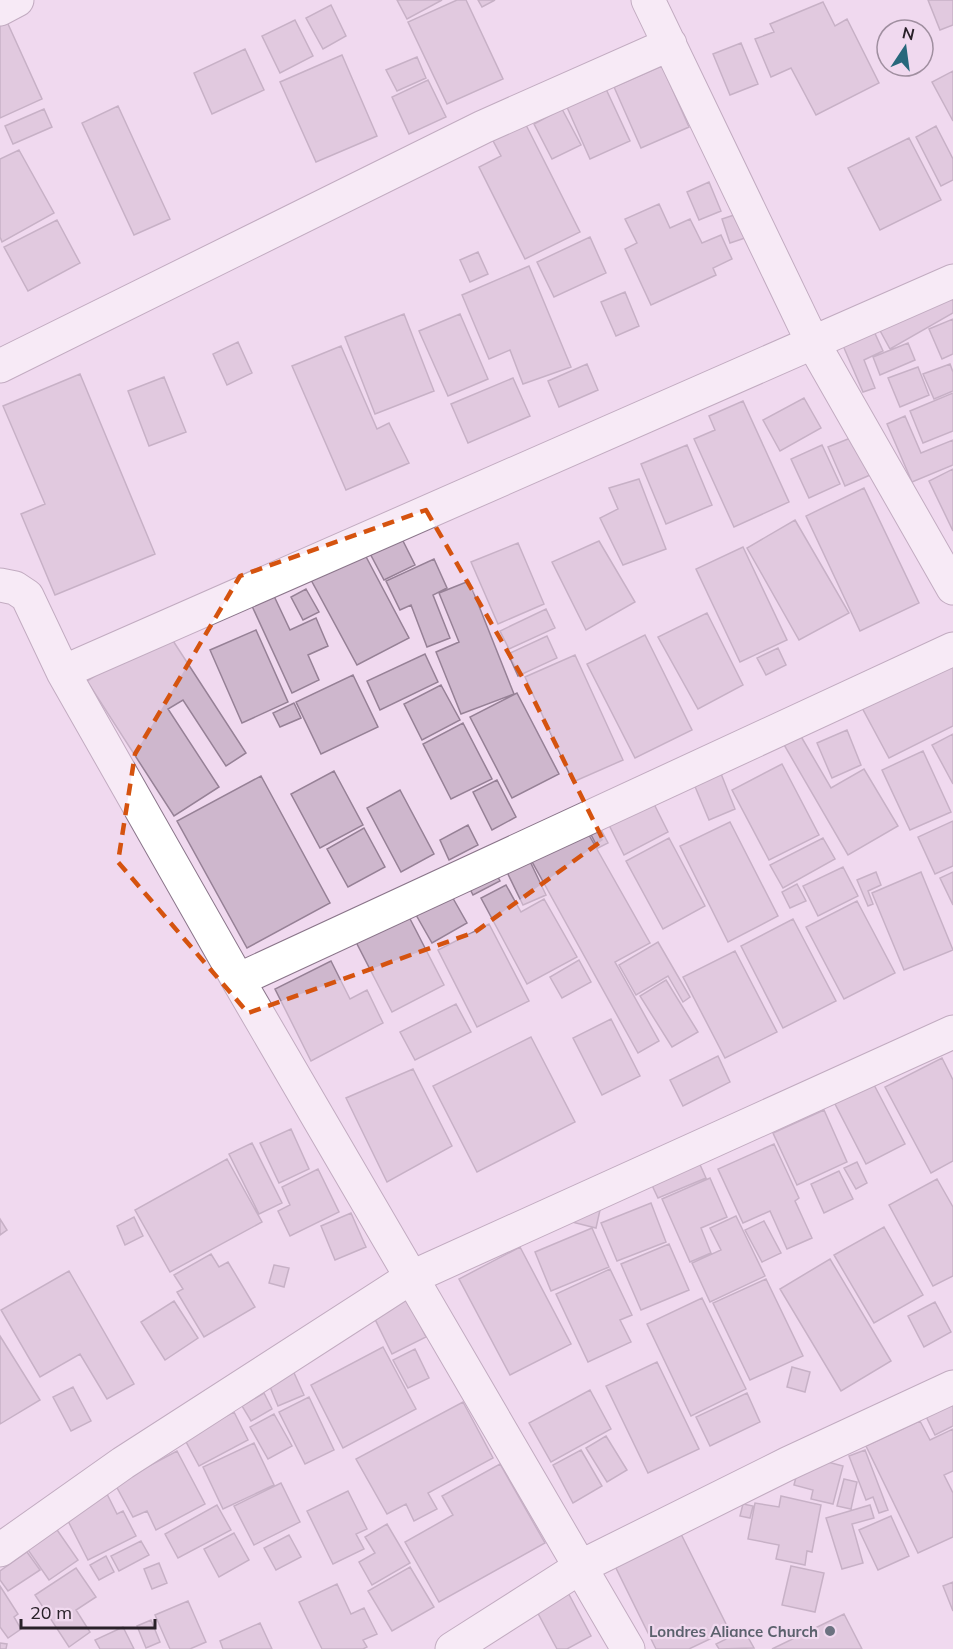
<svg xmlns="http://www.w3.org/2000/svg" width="953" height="1649" font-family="Mulish,sans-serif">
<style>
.building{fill:#ceb7cd;stroke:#968196;stroke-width:1.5}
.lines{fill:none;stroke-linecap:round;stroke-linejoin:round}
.street-casing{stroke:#8a758a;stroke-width:35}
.street{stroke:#fff;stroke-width:33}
.marked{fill:none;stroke:#d5530f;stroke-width:4.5;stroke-dasharray:12 8;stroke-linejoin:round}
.worship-dot{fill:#6b7280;stroke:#f0d9ef;stroke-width:2}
.labels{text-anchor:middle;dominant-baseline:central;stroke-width:4.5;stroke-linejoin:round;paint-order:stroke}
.worship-label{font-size:15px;font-weight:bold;fill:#5b616d;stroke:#f0d9ef;text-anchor:end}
</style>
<rect width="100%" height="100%" fill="#f0d9ef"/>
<path class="building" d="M397,0h45l-35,19z
M457,0h9l37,79 -56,25 -39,-82z
M478,0h17l-13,7z
M928,0h25v25l-13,5z
M823,2l12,24 12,-7 32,64 -63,32 -25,-47 -20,9 -16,-38 19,-7 -4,-8z
M331,5l15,31 -23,13 -17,-31z
M3,13l39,86 -42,19v-103z
M295,20l18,36 -33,17 -18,-37z
M741,43l17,41 -28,11 -17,-41z
M245,49l19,41 -52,24 -18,-41z
M342,55l35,81 -61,26 -36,-80z
M417,57l9,21 -29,13 -11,-21z
M662,66l27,61 -48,21 -27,-61z
M953,71v50l-21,-39z
M428,80l18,37 -37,17 -17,-37z
M606,89l24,52 -40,18 -24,-54z
M118,106l52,113 -36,16 -52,-112z
M44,109l8,18 -39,17 -8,-18z
M562,109l19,36 -29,14 -18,-35z
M523,119l57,113 -55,27 -46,-92 22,-11 -11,-21z
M936,126l17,33v21l-12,6 -25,-49z
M909,138l32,62 -61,30 -32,-62z
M19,150l35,63 -52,29 -2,-5v-78z
M709,182l12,29 -22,9 -12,-28z
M659,204l11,24 20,-9 12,24 19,-8 11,24 -19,9 3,7 -65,30 -26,-56 12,-6 -12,-24z
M740,213l8,24 -18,6 -8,-24z
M57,220l23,43 -52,28 -24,-44z
M590,237l16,36 -52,24 -17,-35z
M478,252l10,22 -18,8 -10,-22z
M529,266l42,101 -48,17 -13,-34 -21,9 -27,-64z
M945,286l8,15v12l-63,36 -13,-24z
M625,292l14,34 -23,10 -15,-34z
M404,314l30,77 -59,23 -30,-77z
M460,314l28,65 -40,17 -29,-65z
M953,319v35l-11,5 -13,-30z
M872,327l11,24 -19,9 11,28 -12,4 -22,-51z
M238,342l14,31 -25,12 -14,-31z
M908,343l7,17 -35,15 -7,-18z
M341,346l36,83 12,-6 20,40 -63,27 -54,-124z
M587,364l11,26 -39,17 -11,-26z
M950,364l3,8v19l-19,8 -11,-25z
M918,367l11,28 -29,12 -12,-29z
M80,374l75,180 -100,41 -34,-81 24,-10 -42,-98z
M164,377l22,55 -37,14 -21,-55z
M513,378l17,38 -62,27 -17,-39z
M953,393v38l-30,12 -13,-32z
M804,398l17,30 -41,23 -17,-31z
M743,401l46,101 -55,25 -40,-88 21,-9 -6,-14z
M905,416l16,37 32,-13v25l-41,17 -25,-58z
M853,437l17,38 -25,11 -17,-39z
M687,445l25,60 -46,19 -25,-60z
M822,445l18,39 -31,14 -18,-39z
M953,469v62l-24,-50z
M639,479l27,70 -43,16 -23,-47 18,-9 -9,-21z
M864,488l55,115 -59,28 -54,-115z
M795,520l54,93 -50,27 -52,-92z
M396,527l19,38 -31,15 -19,-36z
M599,541l36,61 -49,28 -34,-68z
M518,543l26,61 -46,20 -27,-62z
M743,547l44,93 -47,22 -44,-93z
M363,551l46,87 -52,27 -47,-87z
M434,559l13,29 -14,7 17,43 -23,9 -16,-42 -11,5 -14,-29z
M469,581l45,113 -53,20 -25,-62 23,-10 -20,-49z
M306,589l13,23 -16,8 -12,-23z
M274,596l16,34 26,-12 12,28 -20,9 11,25 -27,13 -40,-87z
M546,609l9,19 -46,21 -9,-18z
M707,613l36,72 -45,24 -40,-72z
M166,630l80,123 -20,13 -43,-66 -15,9 51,78 -45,29 -87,-135z
M256,630l32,72 -46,21 -32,-73z
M645,635l47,95 -57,28 -48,-94z
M547,636l10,22 -39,18 -10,-22z
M778,648l8,17 -20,10 -9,-17z
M425,654l13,28 -58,28 -13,-29z
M575,655l48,105 -50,22 -48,-105z
M953,660v66l-64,32 -29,-54z
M353,675l25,52 -57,27 -25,-52z
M441,685l19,35 -38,20 -18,-36z
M517,693l42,81 -47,24 -42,-81z
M294,703l7,15 -21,9 -7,-14z
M463,723l29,56 -41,20 -28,-55z
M847,730l14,35 -29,13 -15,-35z
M799,733l32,55 33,-19 34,57 -50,29 -65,-112z
M953,734v50l-21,-39z
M923,751l28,61 -41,18 -28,-60z
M782,764l37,71 -50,25 -37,-70z
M718,766l17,43 -26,11 -18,-43z
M334,771l29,54 -43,23 -29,-54z
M261,776l69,127 -83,45 -70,-127z
M497,780l19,37 -24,13 -19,-38z
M400,790l34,64 -33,18 -34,-64z
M652,800l16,32 -44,23 -16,-32z
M953,821v45l-18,8 -17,-37z
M597,822l11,21 -10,5 -11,-21z
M730,822l48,94 -50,26 -48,-96z
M468,825l10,20 -29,15 -9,-20z
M364,828l21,39 -37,20 -21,-38z
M585,828l65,115 -35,19 44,79 -21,12 -108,-195z
M669,838l36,68 -42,23 -37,-68z
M823,838l12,21 -52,29 -13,-23z
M527,855l19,40 -23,10 -19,-39z
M492,866l8,15 -27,14 -8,-16z
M843,867l15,29 -40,20 -15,-30z
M876,872l5,13 -13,6 5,13 -5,2 -11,-26z
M921,872l32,78 -49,20 -32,-77z
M953,872v33l-13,-27z
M797,884l9,17 -16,7 -8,-16z
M506,885l15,27 23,-13 33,58 -50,27 -46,-86z
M446,886l21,37 -35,20 -21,-37z
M857,901l38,72 -51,26 -38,-72z
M407,913l37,72 -52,27 -37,-72z
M793,919l43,82 -53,27 -42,-82z
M489,924l40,77 -52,26 -39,-77z
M658,942l32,55 -7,5 -15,-26 -32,19 -17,-30z
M735,951l42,81 -52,26 -42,-81z
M579,960l12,22 -29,16 -12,-21z
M331,961l19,38 17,-9 16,33 -72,38 -36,-72z
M666,980l32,52 -26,15 -32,-51z
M456,1004l15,28 -56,28 -15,-28z
M611,1019l29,57 -38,19 -29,-57z
M531,1037l44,85 -98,50 -44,-86z
M718,1056l12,26 -47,24 -13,-26z
M942,1058l11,22v81l-22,12 -46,-86z
M413,1069l39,77 -65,36 -41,-84z
M872,1081l33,63 -39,20 -33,-64z
M824,1110l23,52 -50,23 -24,-52z
M291,1129l18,40 -30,14 -19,-40z
M252,1143l30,60 -23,11 -30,-60z
M774,1144l25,54 -4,3 17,37 -25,11 -17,-38 -27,12 -25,-54z
M697,1158l9,20 -48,20 -9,-19z
M227,1159l35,63 -92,50 -35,-62z
M857,1162l10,21 -11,6 -12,-21z
M318,1169l21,43 -49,24 -12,-25 12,-6 -8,-18z
M839,1171l14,28 -29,14 -13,-29z
M710,1178l17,39 -26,11 10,25 -21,9 -28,-63z
M937,1179l16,28v69l-20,10 -44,-81z
M651,1203l15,39 -49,19 -16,-38z
M576,1205l24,5 -4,18 -24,-6z
M351,1213l15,34 -31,13 -14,-34z
M736,1216l29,60 -55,26 -18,-39 29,-13 -11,-22z
M134,1217l9,19 -18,9 -8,-19z
M0,1219l7,11 -7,5z
M764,1221l17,32 -19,9 -17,-32z
M884,1227l39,68 -49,28 -40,-68z
M592,1228l17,39 -58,24 -16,-39z
M669,1244l20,46 -48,20 -20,-46z
M520,1247l51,97 -61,31 -51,-96z
M211,1254l8,13 9,-5 27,45 -51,30 -27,-45 6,-3 -9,-14z
M830,1259l61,102 -50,30 -61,-102z
M274,1265l15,3 -5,19 -15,-4z
M610,1269l22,46 -12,5 11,22 -43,20 -32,-68z
M69,1271l65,113 -27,15 -27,-45 -40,23 -39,-67z
M766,1279l37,77 -53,24 -37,-77z
M404,1293l22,44 -34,17 -22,-45z
M702,1298l44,91 -55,27 -44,-92z
M174,1301l24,37 -33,22 -24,-38z
M935,1302l16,30 -27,15 -16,-31z
M0,1336l40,64 -40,24z
M383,1347l33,62 -73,39 -32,-63z
M415,1349l14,29 -21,10 -15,-28z
M657,1362l42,87 -51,24 -42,-87z
M290,1364l14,31 -26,11 -13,-31z
M792,1367l18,5 -5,20 -18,-5z
M73,1387l18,34 -20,10 -18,-34z
M590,1390l21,39 -60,33 -22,-39z
M953,1392v34l-18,9 -13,-27z
M264,1393l8,16 -21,12 -9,-15z
M747,1393l13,29 -50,24 -14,-29z
M309,1397l25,53 -29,14 -26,-52z
M463,1402l30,56 -65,35 9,16 -23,12 -8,-17 -19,10 -31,-55z
M234,1412l14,28 -49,26 -15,-28z
M274,1414l18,32 -24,13 -18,-32z
M920,1421l10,19 23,-11v42l-9,4 9,18v44l-35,16 -52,-107z
M606,1436l21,34 -20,12 -21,-34z
M254,1443l20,42 -51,24 -20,-42z
M581,1450l21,36 -29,17 -20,-38z
M865,1450l23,60 -9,3 -6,-16 -7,3 -17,-44z
M177,1451l28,53 -49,26 -9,-19 -14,6 -18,-33z
M820,1460l23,6 -10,38 -22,-5 2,-9 -19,-5 6,-24z
M500,1464l45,79 -106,59 -34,-60 48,-27 -11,-19z
M844,1479l13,3 -6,27 -14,-3z
M281,1483l19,39 -46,23 -20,-39z
M348,1491l19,38 -11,5 8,15 -31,15 -26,-53z
M107,1494l10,20 6,-3 13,25 -48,24 -23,-45z
M781,1496l40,9 -9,47 -5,-1 -2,14 -29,-6 3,-14 -31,-6 7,-36 24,4z
M743,1504l10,2 -3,12 -10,-2z
M217,1505l14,25 -53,28 -13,-24z
M870,1505l4,13 -22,6 11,39 -21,6 -16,-51z
M891,1516l18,40 -31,14 -19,-40z
M387,1524l23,39 -38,22 -13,-23 16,-9 -10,-16z
M677,1526l52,104 -40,19h-33l-45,-91z
M55,1527l23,33 -29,20 -23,-33z
M234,1533l15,27 -30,17 -15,-28z
M289,1535l12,22 -25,13 -12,-22z
M141,1541l8,14 -30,16 -8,-15z
M27,1552l13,18 -32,21 -8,-11v-9z
M106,1556l8,16 -15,8 -9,-15z
M159,1563l8,20 -15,6 -8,-20z
M791,1566l33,7 -9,39 -33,-7z
M410,1567l24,40 -42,24 -24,-40z
M76,1568l20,29 -20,13 14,22 -21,15 -34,-52z
M953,1582v29l-10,-25z
M337,1584l14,30 13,-6 13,26 -14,6 4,7 -4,2h-41l-23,-47z
M0,1586l18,28 -4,3 7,12 -13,9 -8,-11z
M565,1587l26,49 -24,13h-10l-24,-45z
M188,1601l18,41 -16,7h-20l-15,-34z
M844,1614l18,35h-90z
M151,1620l9,22 -14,6 -9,-22z
M260,1623l12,26h-49l-3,-8z
M123,1627l11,22h-34l-5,-9z
M744,1630l10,18 -35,1 -3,-5z
M0,1643l7,1 -1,5h-6z"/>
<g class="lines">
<g class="street-casing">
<path id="street" d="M648,0l164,341 141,247
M0,9l17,-9
M0,366l483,-239 187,-83
M0,585l15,3 12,8 36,76
M238,980l715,-331
M0,1550l123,-87 287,-185 543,-246
M452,1649l130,-83 205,-102 166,-77
M628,1649l-390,-669 -175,-308 890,-391"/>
</g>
<use href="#street" class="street"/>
</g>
<path d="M0 0H953V1649H0ZM426,510l98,170 79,160 -128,92 -227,81 -130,-151 17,-108 105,-178z" fill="#f0d9ef" fill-opacity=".55" fill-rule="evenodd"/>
<path class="marked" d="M426,510l98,170 79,160 -128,92 -227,81 -130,-151 17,-108 105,-178z"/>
<circle class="worship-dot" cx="830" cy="1631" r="6"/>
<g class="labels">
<g class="worship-label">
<text x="818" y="1631">Londres Aliance Church</text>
</g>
</g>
<g transform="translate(905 48) rotate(13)"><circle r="28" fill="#f0d9ef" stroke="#a08fa0" stroke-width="1.5"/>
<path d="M0-4.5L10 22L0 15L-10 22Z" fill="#27687c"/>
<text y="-9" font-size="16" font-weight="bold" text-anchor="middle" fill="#292129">N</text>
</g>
<path d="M21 1619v9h134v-9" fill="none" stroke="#292129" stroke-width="3"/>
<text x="30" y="1619" font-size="18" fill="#292129" stroke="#f0d9ef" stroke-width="4.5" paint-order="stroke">20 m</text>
</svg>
